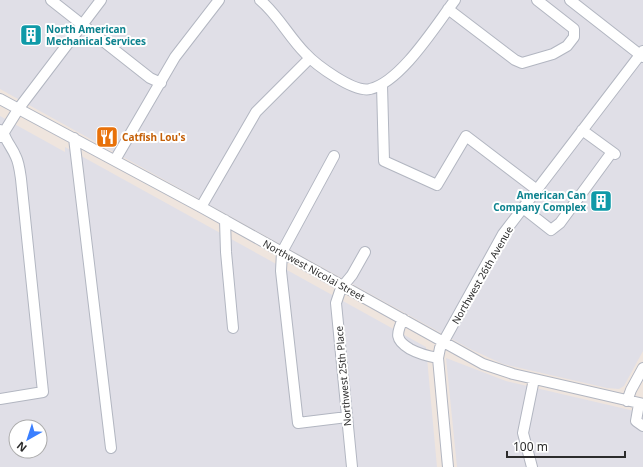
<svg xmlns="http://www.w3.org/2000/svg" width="643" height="467" font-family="'Noto Sans',sans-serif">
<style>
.industrial{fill:#e0dfe7;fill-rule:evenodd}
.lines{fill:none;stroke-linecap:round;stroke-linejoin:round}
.minor-casing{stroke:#b2b6c1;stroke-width:12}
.minor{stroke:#fff;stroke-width:10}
.labels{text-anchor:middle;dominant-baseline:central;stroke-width:4;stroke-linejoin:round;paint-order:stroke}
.culture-label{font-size:10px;font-weight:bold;fill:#0d838f;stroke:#fff;text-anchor:start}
.food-label{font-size:10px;font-weight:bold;fill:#c56008;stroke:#fff;text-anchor:start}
.street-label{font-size:10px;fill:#2c2c2c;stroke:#fff}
</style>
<rect width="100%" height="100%" fill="#efe5de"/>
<path class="industrial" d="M0,0h643v351l-19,35 -5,3 -12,-1 -104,-24 -33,-15 -470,-260z
M0,116l65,36v-5l361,200 11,120h-437zM16,427h24v24h-24z
M446,358l60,23 137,32v54h-186z"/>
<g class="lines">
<g class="minor-casing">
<path id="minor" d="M51,0l99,78 11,5
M260,0c18,15 29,37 45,53 11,12 49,40 65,36 31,-7 66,-64 85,-89
M570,0l73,57
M448,9l67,51 7,3 31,-9 14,-8 7,-9v-8l-37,-29
M382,85l2,76 53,24 29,-49 71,54
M0,99l201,108 282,157 30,10 130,30
M0,130l3,1c3,11 9,16 13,26 3,6 4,15 5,22l22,213 -43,7
M582,130l33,24
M1,137l18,-29 82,-108
M74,138l37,310
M334,156l-52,96 -1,19 17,152 49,-6
M115,160l60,-103 44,-57
M201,207l55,-95 54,-54
M523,208l28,22 9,-7 52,-71
M225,220l1,32 7,76
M342,285l-6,18 16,164
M343,286l9,-11 13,-23
M403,319c-7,15 -8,21 7,30 9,5 17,7 28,9
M627,401l4,-11 12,-22
M639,404l-3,17 7,5
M448,467l-10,-109 2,-10 63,-114 140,-183
M532,467l-9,-34 11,-54"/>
</g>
<use href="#minor" class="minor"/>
</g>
<defs>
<g id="building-square" transform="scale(1.15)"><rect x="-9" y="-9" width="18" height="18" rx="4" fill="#0f9aa8" stroke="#fff"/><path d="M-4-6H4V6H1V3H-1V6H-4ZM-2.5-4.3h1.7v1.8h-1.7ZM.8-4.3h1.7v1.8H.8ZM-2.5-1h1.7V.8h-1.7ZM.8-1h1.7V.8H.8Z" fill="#fff"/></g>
<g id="restaurant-square" transform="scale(1.15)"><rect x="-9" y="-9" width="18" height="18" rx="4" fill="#e8710a" stroke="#fff"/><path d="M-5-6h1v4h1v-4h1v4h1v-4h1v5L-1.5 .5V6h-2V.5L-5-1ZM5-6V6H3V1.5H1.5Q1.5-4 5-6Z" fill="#fff"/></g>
</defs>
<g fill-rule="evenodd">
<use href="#building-square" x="31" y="35"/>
<use href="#restaurant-square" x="107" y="137"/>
<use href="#building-square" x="601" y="201"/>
</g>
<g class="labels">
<g class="culture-label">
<text x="46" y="29">North American<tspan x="46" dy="12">Mechanical Services</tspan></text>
<text x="586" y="195" text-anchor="end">American Can<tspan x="586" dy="12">Company Complex</tspan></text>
</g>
<g class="food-label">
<text x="122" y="137">Catfish Lou's</text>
</g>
<g class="street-label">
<text transform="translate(314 270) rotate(29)">Northwest Nicolai Street</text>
<text transform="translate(482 275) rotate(-60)">Northwest 26th Avenue</text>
<text transform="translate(343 376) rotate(-95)">Northwest 25th Place</text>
</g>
</g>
<g transform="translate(28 439) rotate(219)"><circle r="19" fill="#ffffff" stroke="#ababab"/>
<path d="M0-3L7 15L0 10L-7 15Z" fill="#3a7fff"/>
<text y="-6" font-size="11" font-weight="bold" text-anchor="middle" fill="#2c2c2c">N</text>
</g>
<path d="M507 451v6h118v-6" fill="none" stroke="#2c2c2c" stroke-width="2"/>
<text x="513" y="451" font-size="12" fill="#2c2c2c" stroke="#ffffff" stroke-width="3" paint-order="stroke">100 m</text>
</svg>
